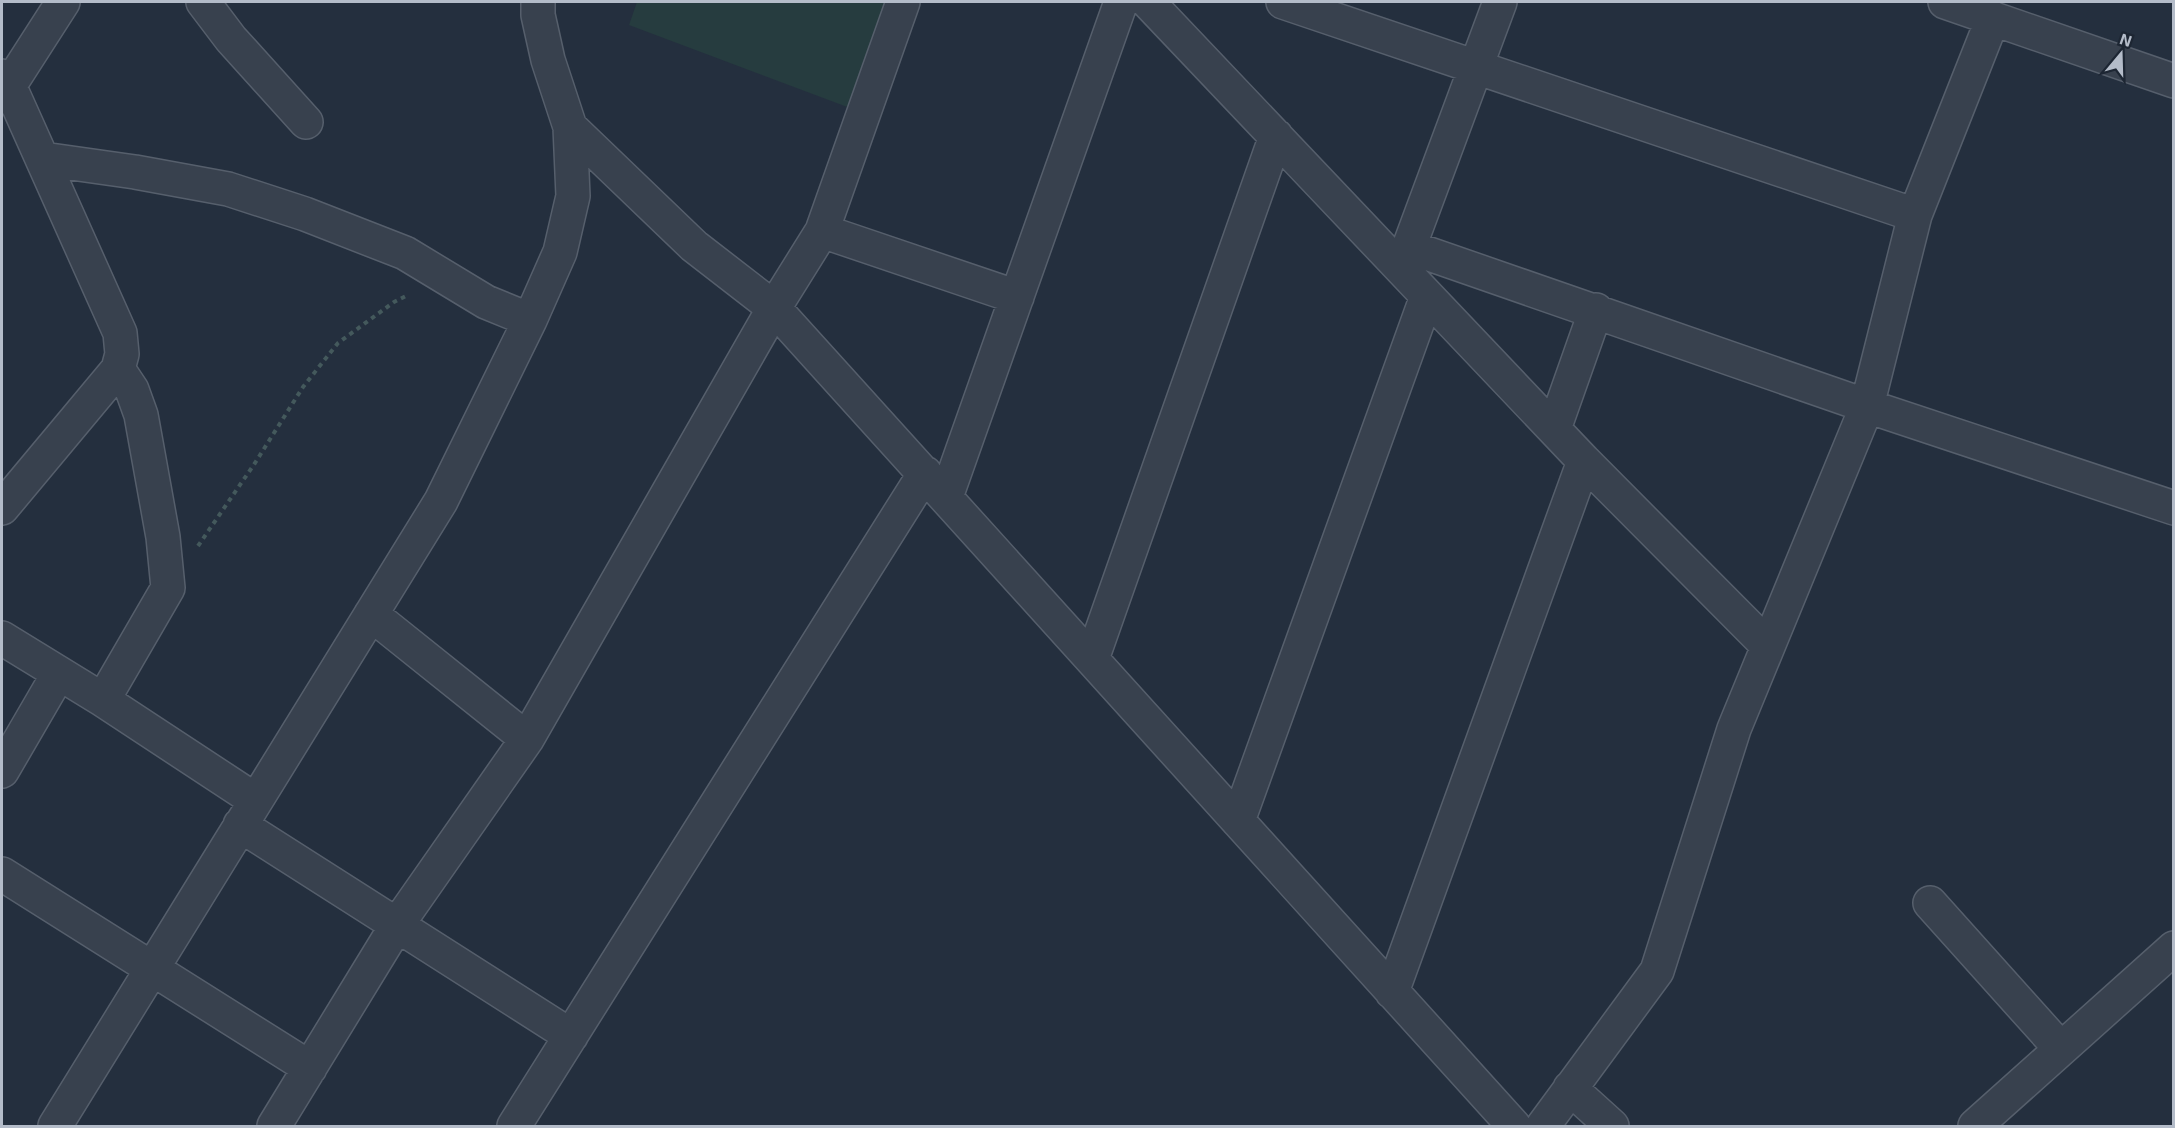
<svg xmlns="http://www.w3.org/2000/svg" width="2175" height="1128" font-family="'Exo 2',sans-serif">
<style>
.green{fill:#263c3f}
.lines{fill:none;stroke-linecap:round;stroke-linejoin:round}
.minor-casing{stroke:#565f6c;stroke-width:36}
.path{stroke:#44595c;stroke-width:4;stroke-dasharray:4.5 4.5;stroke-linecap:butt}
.minor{stroke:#38414e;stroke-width:33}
</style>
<rect width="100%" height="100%" fill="#242f3e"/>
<path class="green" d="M637,2h253l-40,106 -221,-83z"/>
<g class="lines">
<g class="minor-casing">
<path id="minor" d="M203,2l28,37 75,83
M1148,2l436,459 183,184
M1283,2l632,213
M1945,2l229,79
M2,76l7,9 111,248 2,21 -4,15 -116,139
M2,97l61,-95
M570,127l124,119 80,62 740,818
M43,159l92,13 93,17 77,25 100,39 81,49 44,18
M822,231l195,66
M1409,247l458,159 307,102
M1394,260l15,-13 91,-245
M1554,429l42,-119
M946,497l175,-495
M371,614l156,125
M2,638l101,62 152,100
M1092,659l184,-523
M103,700l65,-112 -5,-51 -22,-122 -9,-25 -14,-21
M2,771l57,-98
M1238,821l189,-525
M240,825l331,211
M2,874l308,194
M1930,903l131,146
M1392,992l192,-531
M1570,1088l42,38
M55,1126l386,-625 89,-181 30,-68 13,-56 -3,-69 -22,-67 -10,-45v-13
M274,1126l123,-201 130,-186 247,-431 48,-77 81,-229
M514,1126l411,-653
M1543,1126l114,-155 77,-242 133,-323 48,-191 78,-197
M1975,1126l199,-178"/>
</g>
<path class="path" d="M198,546l57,-83 48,-76 35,-44 56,-41 14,-7"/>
<use href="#minor" class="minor"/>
</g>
<rect width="2175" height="1128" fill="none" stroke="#b4bcc9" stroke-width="6"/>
<g transform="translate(2121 54) rotate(19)" stroke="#1d2633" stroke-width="4.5" paint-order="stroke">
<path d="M0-4.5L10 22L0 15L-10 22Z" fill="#b4bcc9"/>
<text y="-9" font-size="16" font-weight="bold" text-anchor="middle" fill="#b4bcc9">N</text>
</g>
</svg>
